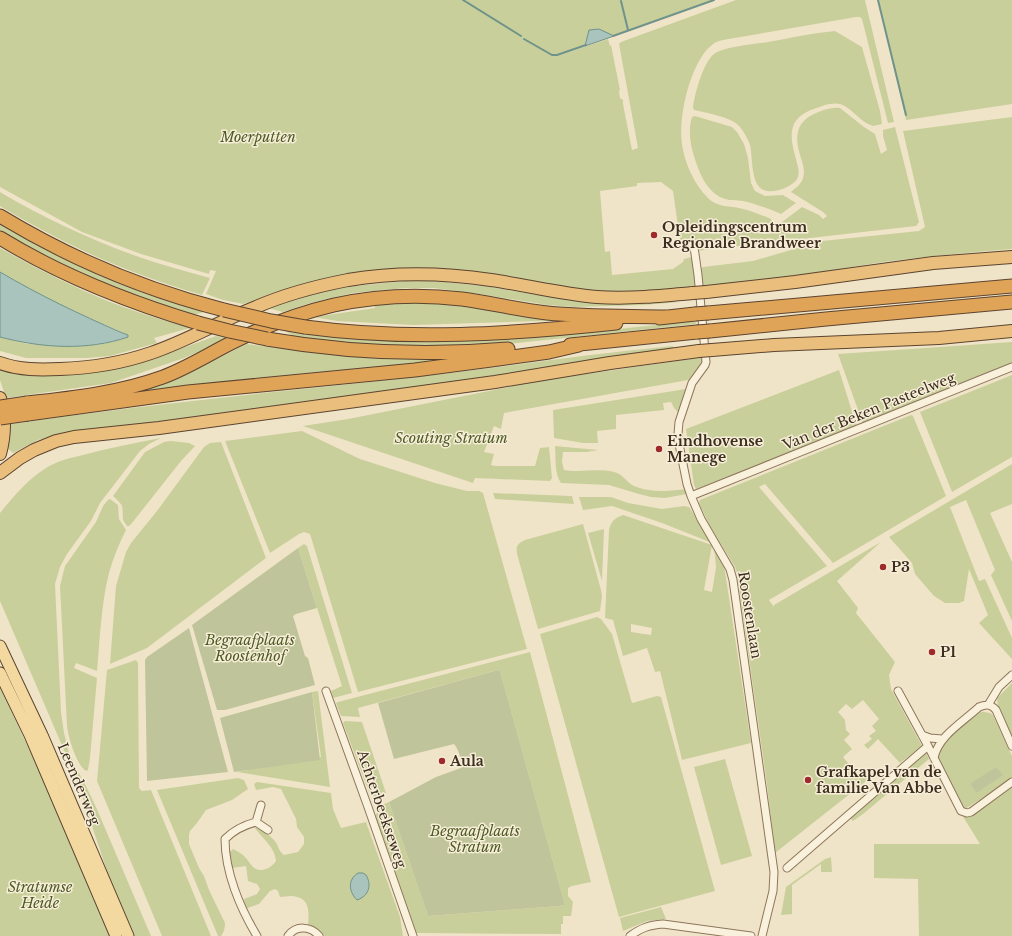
<svg xmlns="http://www.w3.org/2000/svg" width="1012" height="936" font-family="'Libre Baskerville',serif">
<style>
.green{fill:#c9cf9b;fill-rule:evenodd}
.cemetery{fill:#bfc49a}
.water{fill:#a9c4bc;stroke:#6f938a}
.lines{fill:none;stroke-linecap:round;stroke-linejoin:round}
.stream{stroke:#6f938a;stroke-width:2}
.minor-casing{stroke:#8d765c;stroke-width:9}
.primary-casing{stroke:#5b4430;stroke-width:13}
.trunk-casing{stroke:#5b4430;stroke-width:14}
.motorway-casing{stroke:#5b4430;stroke-width:15}
.minor{stroke:#faf1dc;stroke-width:7}
.primary{stroke:#f3d9a0;stroke-width:11}
.trunk{stroke:#eabe7c;stroke-width:12}
.motorway{stroke:#e0a458;stroke-width:13}
.trunk-bridge-casing{stroke:#5b4430;stroke-width:14;stroke-linecap:butt}
.motorway-bridge-casing{stroke:#5b4430;stroke-width:15;stroke-linecap:butt}
.trunk-bridge{stroke:#eabe7c;stroke-width:12}
.motorway-bridge{stroke:#e0a458;stroke-width:13}
.poi-dot{fill:#9e2a2b;stroke:#f7eed8;stroke-width:1.5}
.labels{text-anchor:middle;dominant-baseline:central;stroke-width:3;stroke-linejoin:round;paint-order:stroke}
.park-label{font-size:14px;font-style:italic;fill:#4d5a26;stroke:#f7eed8}
.poi-label{font-size:14px;font-weight:bold;fill:#3d2e20;stroke:#f7eed8;text-anchor:start}
.street-label{font-size:14px;fill:#3d2e20;stroke:#f7eed8}
</style>
<rect width="100%" height="100%" fill="#f0e4c8"/>
<path class="green" d="M0,0h714l-100,36 -15,-7 -10,1 -4,16 -33,12 56,-19 2,7 1,-1 9,45 -1,1 1,7 3,2v4l9,46 6,-2 -19,-104 2,-2 115,-42h129l29,122 -6,1 -26,-104 -2,-2h-4l-133,23c-4,1 -8,2 -11,5 -22,17 -34,73 -30,99 3,20 12,40 26,54 9,9 20,8 31,10 11,2 22,7 32,11l1,2 -10,13 12,-1 8,-11 20,-15 17,8 4,4 4,-3 -4,-4 -32,-20c4,-4 10,-7 12,-14 3,-9 -2,-18 -4,-27 -5,-18 0,-31 17,-38 8,-3 15,-6 24,-5l24,19 11,7 6,20 6,-4 -4,-14v-6l12,-3 24,95 -3,4 -220,25 -3,-12 -13,1 -7,-49 -12,-9 -24,1v3l-37,5 5,61 5,-1 2,24 61,-6 10,-7 1,-3 8,-2 4,29 -53,6 -46,-1 -249,-16 -26,4 -34,10 -45,15 -20,-4 -17,-6 10,-23 -6,-1 -1,4 -68,-20 -59,-22 -82,-45z
M878,0h134v104l-106,16z
M835,31l27,16 18,64 2,13 -9,2c-4,-2 -8,-3 -11,-6 -7,-5 -13,-13 -22,-16 -8,-2 -18,2 -26,5 -26,9 -25,26 -18,50 1,5 4,12 2,18 -1,4 -7,8 -11,10 -6,3 -14,5 -20,4 -17,-2 -14,-33 -17,-46 -2,-6 -6,-13 -10,-18 -8,-10 -33,-14 -46,-17l-1,-2c1,-12 10,-46 21,-54 9,-7 41,-10 54,-12 22,-4 45,-9 67,-11z
M695,116l37,11 5,5 7,12 4,14 3,25 4,8 10,5 18,-1 13,8 -15,11c-12,-5 -25,-10 -38,-13 -6,-1 -12,0 -18,-2 -18,-6 -26,-26 -31,-43 -4,-12 -6,-27 -2,-39z
M1012,117v132c-47,4 -95,8 -142,15 -55,9 -111,20 -168,21l-2,-15 3,-3 50,-6 69,-20 97,-10 6,-4 -22,-96z
M0,192c44,26 91,48 139,65 23,8 47,14 71,21l-8,17c-40,-12 -80,-26 -118,-44 -28,-13 -55,-28 -81,-43l-3,-2z
M0,222l208,89 -15,4 -63,-21 -56,-22 -74,-40z
M0,248c34,19 69,37 105,52 28,11 57,20 85,28l-36,10 3,5 -47,13 -23,2h-61l-26,-7v-14l28,7 70,1 30,-8v-2l-65,-28 -39,-20 -24,-15z
M405,281h29l51,5 89,15 30,2 77,-1 -38,3 -68,2 -28,-2 -61,-10 -52,-7h-28l-53,5 -46,11 -24,8 -15,-4c19,-6 37,-13 57,-17 26,-6 53,-7 80,-10z
M431,300l146,20 -164,5 -76,-4 -23,-4 61,-9v-4z
M695,321l1,3 -206,22 -77,3 -111,-8 -19,-11 50,5 275,-5z
M216,336l13,3 -45,19 -73,25 -105,15 -6,-18v-10c18,6 33,6 51,5 26,-1 51,-2 75,-8 31,-8 60,-21 90,-31z
M1012,342v23l-149,59 -25,-70z
M247,344l80,10 44,4 88,2 -314,31 29,-15 40,-16z
M673,346l1,5 -405,57 -205,25 -26,7 -25,13 -5,-4 3,-25c134,-20 268,-32 403,-47 86,-9 172,-23 259,-31z
M705,357l-3,8 -14,15 -184,33 -3,16 -7,-3 -10,26 10,2 -3,11 4,1h40l5,-18 9,-1 3,31 -2,3 -75,-3 -2,5 -170,-57 45,-7 161,-32 14,-4z
M839,370l18,57 -161,62 -2,-4 -8,-56z
M1012,375v82l-60,35 -32,-80z
M686,389l-7,24 -5,-5 -3,-6 -8,1 1,7 -48,5v14l-19,2 1,12h-15l-29,-5 -1,-28z
M911,415l2,1 33,80 -113,67 -68,-79 -6,3 68,79 -58,34 5,7v-2l107,-63 -44,39 21,27 -2,5 39,49 -6,13 2,14 31,57 -22,17 -22,-24 -10,10 -4,-4 8,-6 -3,-3 7,-5 -4,-5 7,-7 -16,-19 -11,9 -6,-5 -8,8 7,8 1,10 4,4 -6,6 8,9 -9,8 16,19 12,-4 4,2 -100,79 -8,-68 -30,-212 -2,-6 -25,-41 -11,-23 1,-3z
M302,431l58,28 75,24 32,8h12l4,2 44,156 -169,43 -48,-158 -6,-2 -5,2 -29,19 -45,-112z
M161,438l-12,6 -9,7 -40,52 -9,18 -24,33 -7,13 -5,17 6,128 3,21 5,20 7,15 9,16 11,23 55,129h-18l-23,-56 -34,-102 -76,-177v-88c13,-16 28,-34 46,-45 11,-7 24,-10 37,-13 26,-7 52,-12 78,-17z
M171,441l18,2 6,3 -14,15 -49,62 -3,3h-2l-4,-6c-1,-15 2,-13 -10,-24l32,-44 19,-10z
M221,442l45,116 -119,90 -37,16 6,-78 10,-34 5,-9 26,-32 47,-64 6,-4z
M555,446l43,4 -11,2h-24l-1,10 2,8c16,3 34,-2 50,2 9,2 12,10 20,14 16,7 36,5 53,3v5l-22,4 -14,-1 -12,-3 -30,-9 -48,-2c-7,-10 -5,-25 -6,-37z
M1012,464v40l-22,9 22,49v59l-21,-46 4,-5 -29,-70 -16,7 29,74 6,-2 27,59v21l-33,-36 9,-8 -19,-46 -5,32 -5,2h-14l-11,-7 -19,-22 -3,-11 -23,-26z
M493,493l79,3 2,8 -79,-5z
M579,497h32l17,6 34,6 22,-3 5,1 23,36 -50,-20 -50,-17 -29,4z
M110,499l8,6 1,14 7,11c-7,14 -13,28 -17,43 -8,32 -9,66 -12,98l-21,-8 -2,5 23,10 -7,80 -2,12 -2,1c-9,-5 -18,-34 -19,-45l-7,-140 5,-20 31,-44 7,-16 5,-6z
M623,515l89,30 -8,45 8,2 4,-25 -2,-20 10,18 27,178 -69,17 -22,-89 -5,1 -8,-24 -24,8 -10,-36 -8,-2 4,-88c2,-9 6,-12 14,-15zM631,624l21,4 -1,7 -20,-3z
M583,524l18,66 1,6 -2,15 -62,18 -21,-75c-1,-8 0,-10 8,-14z
M604,529l-2,52 -14,-48z
M304,544l3,2 45,147 -19,5 -2,-7 11,-5 -44,-138z
M597,617l4,2 11,15 20,69 25,-7 4,1 54,194 -96,26 -79,-283z
M530,652l61,230 -19,4 -4,2v8l5,6 -2,14h-8v8h-2v10l-146,-1 -41,-116 4,-5 -1,-5 12,-5 39,114 131,-10 6,-1 -65,-234 -2,-1 -140,38 2,9 -19,-1 -5,-13 2,-1z
M136,660l2,3 1,125 3,3 9,-1 60,146h-49l-65,-155 10,-111z
M1012,683v56l-14,-30 -1,-11z
M0,688l41,86 70,162h-111z
M318,691l12,96 -93,-15 84,-15 -9,-65z
M978,711l12,2 3,2 19,41v23l-47,30 -29,-51 5,-15z
M345,721l17,1 24,71 -11,4 -5,-2 -27,-72z
M926,753l3,6 -66,55 -10,7 -7,-6z
M725,759l27,97 -31,9 -27,-98z
M238,778l6,2 4,9 -16,11 -26,10 -9,13 -7,8 -1,4v9l10,24 5,8 5,14 16,33c0,5 -1,9 -4,13h-3l-61,-146z
M257,782l74,11 2,16 8,19 25,-6 34,95 3,19h-81l-3,-6 -11,-5c1,-10 2,-26 -11,-28 -5,-2 -12,0 -17,0l-2,-6 -3,-2 -5,2 -11,13 -14,5 -1,-10 13,-5 3,-5 -3,-5 -9,-3 -2,-15 -14,2 -3,-15 4,-4c4,2 8,4 11,7 3,3 5,6 8,10 7,8 19,3 24,-5 -1,-14 -14,-23 -22,-34 9,3 18,9 23,17 2,5 3,8 7,11l14,-3 6,-8v-7l-7,-10 -1,-8 -15,-30 -8,-2 -17,3 -2,-6z
M1012,787v149h-93l-1,-57 -44,-1v-34h106l-18,-29c12,2 39,-20 50,-28z
M831,857l1,15h-11v-8l-29,21v29l-11,1 5,-28 39,-28z
M661,907l5,12 -19,2 -24,10 -3,-13z"/>
<path class="cemetery" d="M298,548l19,60 -21,6 -3,2 12,40 3,2 7,27 -90,25h-8l-25,-85z
M189,628l39,144 -81,9 -2,-121 2,-3z
M498,670l2,1 65,234 -6,1 -131,10 -39,-114 47,-25 25,-9c1,-7 -2,-18 -7,-24l-60,15 -16,-56z
M312,692l8,68 -86,12 -14,-54z
M995,768l3,1 5,6 -25,17h-2l-5,-7v-2z"/>
<path class="water" d="M599,29l15,7 -29,10 4,-16z
M0,272c39,23 79,42 120,60l8,3v2c-41,14 -86,11 -128,0z
M358,873h5l3,2c6,10 3,21 -9,25 -8,-8 -10,-20 1,-27z"/>
<g class="lines">
<path class="stream" d="M463,0l58,36
M878,0l28,115
M621,1l7,29
M613,36l101,-36
M524,39l28,16h5l29,-10"/>
<g class="minor-casing">
<path id="minor" d="M692,244l2,3 4,28 8,87 -1,3 -13,18 -13,39 -1,12 1,10 8,40 4,12 10,23 29,50 3,11 41,292 -1,19 -11,45
M691,496l321,-129
M326,691l42,116 45,129
M898,691l30,55 33,65 6,2 4,-1 41,-30
M988,705l11,-18 13,-12
M922,735l8,3 12,1
M934,758c4,-22 29,-36 45,-51 7,-3 12,-3 17,3l16,36
M256,822l5,-17
M787,868l141,-122
M257,936c-17,-28 -32,-64 -32,-97 9,-9 19,-14 31,-17l12,8
M288,936c8,-11 23,-10 31,0
M630,936c11,-8 19,-11 33,-12l88,12"/>
</g>
<g class="primary-casing">
<path id="primary" d="M0,646l42,89 86,201
M0,673l30,62 86,201"/>
</g>
<g class="trunk-casing">
<path id="trunk" d="M706,292l89,-10 138,-19 79,-6
M712,350l62,-5 165,-7 73,-7
M0,363c20,7 39,7 60,6 31,-1 62,-6 91,-16 36,-12 69,-32 105,-46 30,-13 61,-21 92,-27 47,-8 96,-7 143,0 35,5 70,14 106,17 32,2 64,-1 96,-4
M0,398c6,19 5,37 0,56
M0,473l20,-15 14,-8 22,-9 18,-4 85,-9 336,-46 115,-19 89,-12"/>
</g>
<g class="motorway-casing">
<path id="motorway" d="M0,216c71,43 145,74 224,94
M0,238c62,38 128,64 198,85
M708,313l304,-27
M659,318l36,-4
M305,327c103,14 208,7 311,-4
M710,331l116,-12 186,-17
M267,339c81,14 160,17 241,10
M570,345l127,-13
M27,403c46,-5 92,-10 136,-26 24,-9 46,-23 68,-34 32,-16 68,-30 103,-38 41,-9 86,-11 128,-6 29,4 57,11 85,14 40,4 80,3 120,4
M28,414l160,-22 227,-22 76,-10 58,-8 30,-7"/>
</g>
<use href="#minor" class="minor"/>
<use href="#primary" class="primary"/>
<use href="#trunk" class="trunk"/>
<use href="#motorway" class="motorway"/>
<g class="trunk-bridge-casing">
<path id="trunk-bridge" d="M693,293l13,-1
M699,351l13,-1"/>
</g>
<g class="motorway-bridge-casing">
<path id="motorway-bridge" d="M224,310l47,11 34,6
M695,314l13,-1
M198,323l31,8 38,8
M697,332l13,-1
M0,407l27,-4
M0,418l28,-4"/>
</g>
<use href="#trunk-bridge" class="trunk-bridge"/>
<use href="#motorway-bridge" class="motorway-bridge"/>
</g>
<g class="poi-dot">
<circle cx="654" cy="235" r="4"/>
<circle cx="659" cy="449" r="4"/>
<circle cx="883" cy="567" r="4"/>
<circle cx="932" cy="652" r="4"/>
<circle cx="442" cy="761" r="4"/>
<circle cx="808" cy="780" r="4"/>
</g>
<g class="labels">
<g class="park-label">
<text x="258" y="137">Moerputten</text>
<text x="451" y="438">Scouting Stratum</text>
<text x="250" y="640">Begraafplaats<tspan x="250" dy="16">Roostenhof</tspan></text>
<text x="475" y="831">Begraafplaats<tspan x="475" dy="16">Stratum</tspan></text>
<text x="40" y="887">Stratumse<tspan x="40" dy="16">Heide</tspan></text>
</g>
<g class="poi-label">
<text x="662" y="227">Opleidingscentrum<tspan x="662" dy="16">Regionale Brandweer</tspan></text>
<text x="667" y="441">Eindhovense<tspan x="667" dy="16">Manege</tspan></text>
<text x="891" y="567">P3</text>
<text x="940" y="652">P1</text>
<text x="450" y="761">Aula</text>
<text x="816" y="772">Grafkapel van de<tspan x="816" dy="16">familie Van Abbe</tspan></text>
</g>
<g class="street-label">
<text transform="translate(869 411) rotate(-22)">Van der Beken Pasteelweg</text>
<text transform="translate(750 615) rotate(81)">Roostenlaan</text>
<text transform="translate(79 784) rotate(67)">Leenderweg</text>
<text transform="translate(382 809) rotate(71)">Achterbeekseweg</text>
</g>
</g>
</svg>
